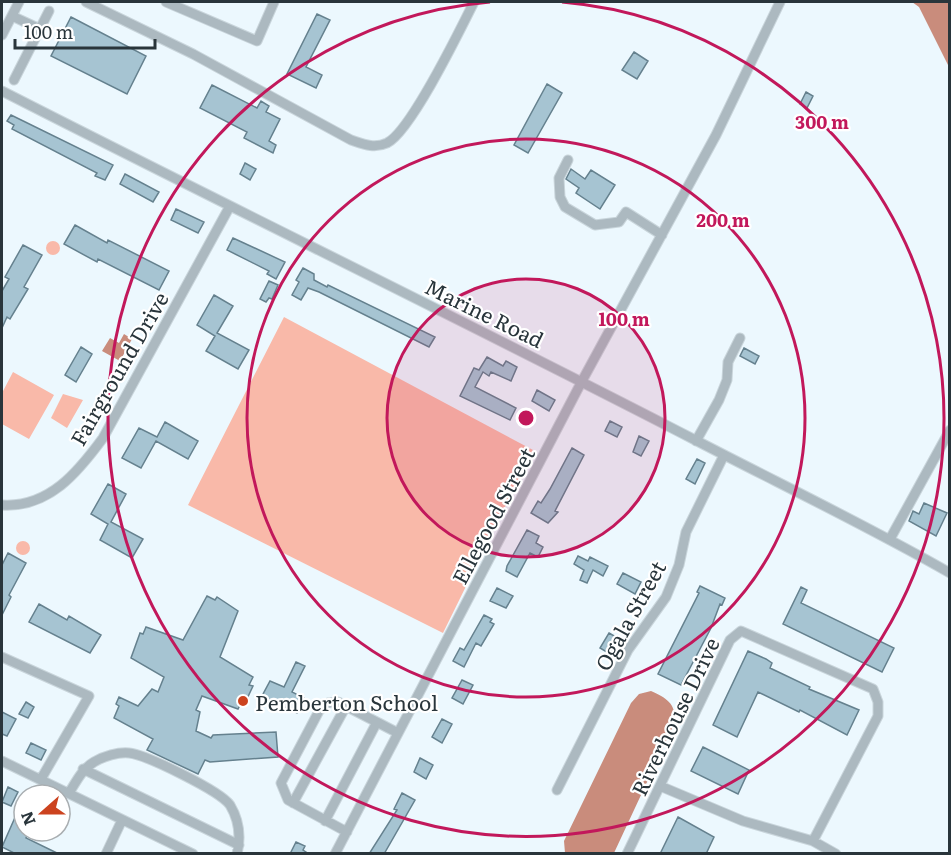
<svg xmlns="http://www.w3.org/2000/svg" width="951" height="855" font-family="Literata,serif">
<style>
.green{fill:#f9b9a9}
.water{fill:#c98c7c}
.building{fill:#a6c4d2;stroke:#65818e;stroke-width:1.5}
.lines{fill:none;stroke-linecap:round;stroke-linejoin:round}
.minor-casing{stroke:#c9d5db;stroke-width:11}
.minor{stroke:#acb9c0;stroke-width:9}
.ring{fill:none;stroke:#c2185b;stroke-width:3}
.poi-dot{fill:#cc431f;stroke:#fff;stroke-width:2}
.labels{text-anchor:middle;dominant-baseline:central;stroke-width:4.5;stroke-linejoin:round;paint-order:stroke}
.street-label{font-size:21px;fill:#29353b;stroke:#fff}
.poi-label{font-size:21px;fill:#29353b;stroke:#fff;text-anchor:start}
.centre{fill:#c2185b;stroke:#fff;stroke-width:3}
.ring-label{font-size:18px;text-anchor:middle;font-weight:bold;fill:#c2185b;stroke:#fff;stroke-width:4.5;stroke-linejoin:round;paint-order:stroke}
</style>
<rect width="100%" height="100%" fill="#ecf8fe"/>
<path class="green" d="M46 248a7 7 0 1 1 14 0a7 7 0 1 1-14 0Z
M284,317l249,133 -90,183 -255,-128z
M13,372l41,23 -25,44 -27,-15v-31z
M63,394l20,6 -16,28 -16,-10z
M16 548a7 7 0 1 1 14 0a7 7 0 1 1-14 0Z"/>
<path class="water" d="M912,2h37v65l-30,-60z
M124,334l8,5 -12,22 -18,-10 8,-13 9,5z
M651,691c16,7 25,13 24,31l-61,131h-49l-1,-12 67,-138 8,-9z"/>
<path class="building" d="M317,14l13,6 -24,47 16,8 -6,13 -29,-14z
M71,17l75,39 -19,38 -76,-38z
M634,52l14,9 -11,18 -15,-9z
M547,84l15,9 -34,60 -14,-8z
M212,85l45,23 4,-7 8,5 -3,6 14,7 -11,22 7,4 -3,8 -29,-15 3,-6 -47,-24z
M806,92l7,4 -6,12 -7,-4z
M11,115l102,50 -8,15 -10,-4 2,-3 -85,-44 2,-4 -7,-4z
M245,163l11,6 -6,11 -10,-6z
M571,169l14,10 6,-9 24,15 -15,24 -24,-16 3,-5 -13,-9z
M125,174l34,18 -6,10 -33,-18z
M176,209l28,13 -6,11 -27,-13z
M75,225l32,18 1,-3 61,31 -10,19 -61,-31 -1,3 -33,-18z
M233,238l52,24 -9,17 -9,-5 2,-3 -42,-21z
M23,245l19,10 -18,32 4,2 -18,30 -3,-2 -5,11v-37l7,-12 -4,-2z
M303,268l11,6v6l13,7 1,-2 107,52 -6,10 -110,-55 -11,-4 -7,12 -9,-5 7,-13 -3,-2z
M269,281l9,4 -6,14 -3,-1 -3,4 -6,-3z
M214,295l19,11 -16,27 32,17 -11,19 -32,-18 9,-15 -18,-11z
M81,347l11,7 -16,28 -11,-7z
M744,348l15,8 -4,8 -15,-8z
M487,357l16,9 3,-5 11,6 -6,14 -20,-9 -2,4 -6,-4 -8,15 41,21 -6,12 -50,-24 14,-28 5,2z
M537,390l18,10 -6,11 -17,-10z
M610,421l12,6 -5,10 -12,-6z
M165,422l33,19 -10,18 -32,-18 -15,27 -19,-10 17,-30 18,9z
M639,436l10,5 -8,15 -8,-4z
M572,448l12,7 -29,56 3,1 -10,11 -17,-10 7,-12 3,2 9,-14z
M697,459l8,4 -10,21 -9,-5z
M108,484l18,10 -15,28 32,17 -11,19 -32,-18 8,-16 -17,-10z
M924,503l23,10 -11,23 -27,-15 4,-10 6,3z
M527,530l12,6 -3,7 7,4 -5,10 -8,-4 -13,24 -11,-6 1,-5z
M8,553l18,10 -17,32 2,2 -9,18v-50z
M578,556l10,5 2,-4 18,9 -5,10 -10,-6 -6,13 -7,-3 4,-10 -10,-6z
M623,573l18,9 -6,12 -18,-10z
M700,586l25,12 -3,7 -2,-1 -9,24 -30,57 -23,-11 41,-81 -2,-1z
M801,587l6,3 -6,13 93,45 -12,24 -99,-48z
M497,588l16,8 -7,12 -16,-7z
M207,596l8,4 2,-3 21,14 -18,46 33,20 -4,8 4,1 -8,17 -3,-2 -4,8 -36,-13 -6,14 4,2 -4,19 15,7 2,-3 63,-3 2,25 -68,5 -5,-2 -7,14 -51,-24 6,-11 -39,-21 5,-12 -3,-2 3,-7 19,9 14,-17 6,3 6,-15 -33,-19 9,-25 3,1 3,-7 37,13z
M39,604l28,16 2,-4 32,19 -11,18 -61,-31z
M484,615l8,4 -2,3 4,2 -13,22 -5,-3 -12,24 -11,-6 7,-13 4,2z
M609,633l7,4 -2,4 2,1 -6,12 -10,-6z
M748,651l18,8 6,4 -2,5 40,19 -1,2 50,21 -12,25 -47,-25 -1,2 -41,-20 -21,45 -24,-12z
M296,662l9,4 -13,26 12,6 -7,15 -35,-17 8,-15 14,6z
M462,680l11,5 -10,19 -11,-6z
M26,702l8,5 -6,11 -9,-4z
M2,712l14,7 -9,17 -5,-2z
M442,719l10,5 -10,19 -10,-6z
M31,743l15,7 -5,10 -15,-7z
M703,747l46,23 -11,24 -47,-23z
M420,758l13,7 -7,14 -12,-7z
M8,787l10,5 -7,14 -9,-4z
M402,793l13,7 -31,54h-15l28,-44 -3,-1z
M24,797v34h5l-3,7 33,16h-43l-14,-7z
M678,817l36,20 -8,17h-46z
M296,842l9,4 -2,4 6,4h-19z"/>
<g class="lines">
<g class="minor-casing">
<path id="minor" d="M86,2l107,52 158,86c12,4 23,9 36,3 24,-12 73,-113 87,-141
M166,2l91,39 17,-39
M12,16l28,13
M2,35l17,-33
M14,80l35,-69
M2,91c231,118 465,231 697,351 83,43 169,84 251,131
M568,160l-9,18 1,19 5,10 30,18 24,-3 7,-10 36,23
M696,441l23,-41 8,-20 1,-18 12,-24
M2,505c47,3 76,-33 101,-67l127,-232
M890,539l60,-109
M2,657l87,39 -48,83
M2,761l191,93
M83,769l156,76
M660,786l83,35 70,20 23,13
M557,790l71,-140 38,-53 13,-32 7,-33 38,-77
M69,793c7,-11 13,-24 25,-31 10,-6 24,-10 35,-9 18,2 91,38 101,52 9,15 11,32 7,49
M293,803l53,-97
M325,821l52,-99
M347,832l-59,-32 -7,-17 38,-72 9,-8 10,-1 60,31
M106,854l16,-34
M335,854l247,-473 134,-246 64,-133
M627,854l103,-214 11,-9 132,58 5,13v14l-65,125"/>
</g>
<use href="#minor" class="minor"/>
</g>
<circle cx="526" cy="418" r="139" fill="#c2185b" fill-opacity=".12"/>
<g class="ring">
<circle cx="526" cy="418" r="139"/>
<circle cx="526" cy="418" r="279"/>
<path d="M562 2A418 418 0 1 1 490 2"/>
</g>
<circle class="poi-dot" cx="243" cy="701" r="6"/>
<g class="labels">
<g class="street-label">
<text transform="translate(485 312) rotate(26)">Marine Road</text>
<text transform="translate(118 368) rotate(-60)">Fairground Drive</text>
<text transform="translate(492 515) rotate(-62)">Ellegood Street</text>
<text transform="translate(629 615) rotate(-61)">Ogala Street</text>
<text transform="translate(674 716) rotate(-64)">Riverhouse Drive</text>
</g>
<g class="poi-label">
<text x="255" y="701">Pemberton School</text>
</g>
</g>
<circle cx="526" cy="418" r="9" class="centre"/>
<g class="ring-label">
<text x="822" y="129">300 m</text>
<text x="723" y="227">200 m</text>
<text x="624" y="326">100 m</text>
</g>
<rect width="951" height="855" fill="none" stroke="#29353b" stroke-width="6"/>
<g transform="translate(42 813) rotate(249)"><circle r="28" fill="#ffffff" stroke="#a9aeb1" stroke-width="1.5"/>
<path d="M0-4.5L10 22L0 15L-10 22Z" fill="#cc431f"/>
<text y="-9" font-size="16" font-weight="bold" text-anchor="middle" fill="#29353b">N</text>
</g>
<path d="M15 39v9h140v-9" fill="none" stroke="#29353b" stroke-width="3"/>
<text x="24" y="39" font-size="18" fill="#29353b" stroke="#ffffff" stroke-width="4.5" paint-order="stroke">100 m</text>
</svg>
